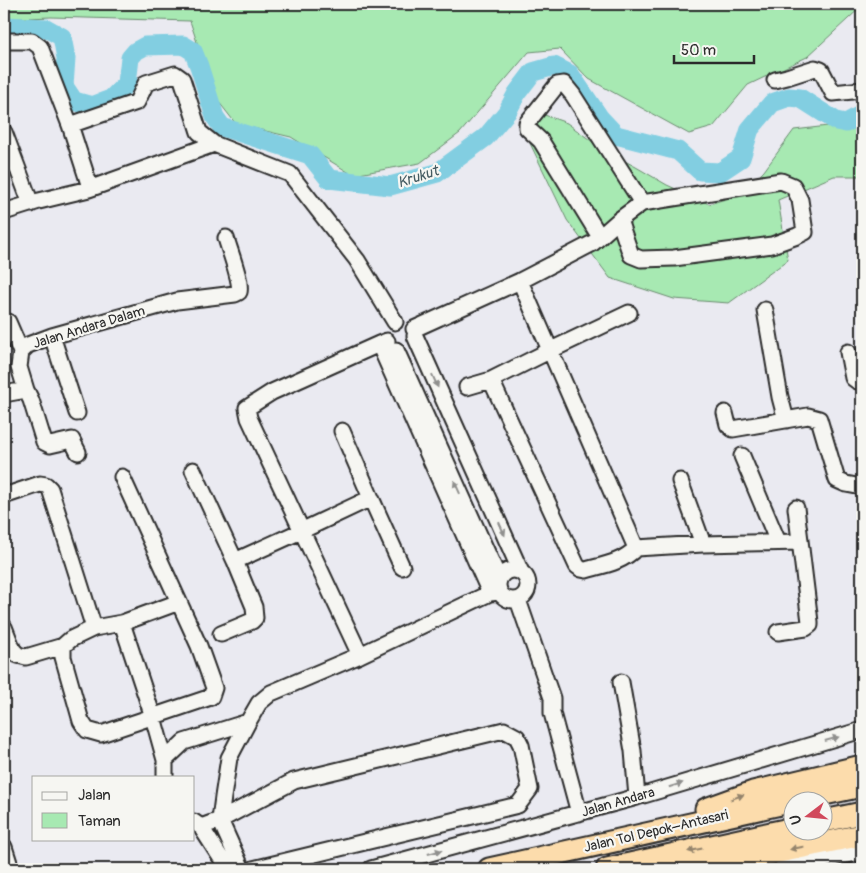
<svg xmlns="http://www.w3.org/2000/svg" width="866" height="873" font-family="Pangolin,sans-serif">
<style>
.green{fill:#a7e9b2;stroke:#698a6e}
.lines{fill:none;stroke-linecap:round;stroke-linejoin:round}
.river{stroke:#82cee1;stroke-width:19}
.minor-casing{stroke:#2b2b2b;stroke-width:19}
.highway-casing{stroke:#2b2b2b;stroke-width:25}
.minor{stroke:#f6f6f2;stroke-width:15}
.highway{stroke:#fcdcac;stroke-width:21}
.oneway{fill:#90908e}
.oneway2{fill:#94846c}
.labels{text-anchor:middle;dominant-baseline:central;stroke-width:4.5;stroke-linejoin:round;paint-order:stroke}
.street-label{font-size:14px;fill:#2b2b2b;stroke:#f6f6f2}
.water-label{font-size:15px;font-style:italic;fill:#455c62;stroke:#f6f6f2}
</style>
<rect width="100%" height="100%" fill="#eaeaf1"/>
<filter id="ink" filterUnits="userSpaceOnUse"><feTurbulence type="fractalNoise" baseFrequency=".02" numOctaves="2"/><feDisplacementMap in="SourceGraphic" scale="10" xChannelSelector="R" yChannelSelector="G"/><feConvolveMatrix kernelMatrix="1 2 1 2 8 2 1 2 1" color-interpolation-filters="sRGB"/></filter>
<g filter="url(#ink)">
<path class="green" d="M4,4h858v2l-55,51 -59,28 -35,42 -24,7 -100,-55 -29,-30 -31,3 -69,81 -40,30 -67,12 -62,-38 -55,-13 -21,-27 -25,-76 -139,-4 -47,2z
M539,113l28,10 34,25 35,19 31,18 42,19 33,-10 22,-23 30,-41 68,-8v54h-28l-56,24 10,60 -59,43 -55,-4 -64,-21 -43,-58 -40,-83z"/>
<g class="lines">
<path class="river" d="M4,26l42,2 16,9 4,21 -2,28 10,15 18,5 19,-7 16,-16 3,-25 6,-7 9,-5 38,-1 10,6 6,15 16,51 7,10 88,28 19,24 61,7 47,-13 49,-36 21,-25 10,-19 16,-21 21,-6 16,8 30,44 16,17 62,16 22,20 20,1 21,-14 9,-29 22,-26 17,-6 11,1 36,23 10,2 16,-9"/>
<g class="minor-casing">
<path id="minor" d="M4,41h28l8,6 30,78 19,59v5l125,-45
M775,80l12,-3 28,-9 6,2 12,23 29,-3
M70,125l67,-23 9,-19 29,-9 7,5 17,53 15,12 76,30 67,86 38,62
M4,132l27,72
M4,212l35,-11 50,-12
M600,237l-59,-96 -14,-13v-5l30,-38 7,-1 9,11 69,108
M520,281l116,267
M765,310l15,87 6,23
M4,322h4l13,30
M414,329l106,-48 73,-38 26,-23 23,-17 139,-22 12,5 7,14 5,32 -8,4 -25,9 -98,13 -33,1 -10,-4 -12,-35
M52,336l25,77
M415,336l106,236
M379,344l111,249
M396,350l103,229
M848,352l5,26 4,3 5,1
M491,380l86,186 4,3 5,1c18,-5 37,-8 50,-22l67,-4 97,-2
M467,387l24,-7 60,-30 78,-37
M26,390l5,10 13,42 6,3 22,-5 6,12
M4,394l22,-4 -7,-23 2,-15 7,-7 24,-9 125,-35 58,-7 4,-2c3,-10 -10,-43 -13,-54
M725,413l3,12 5,4 75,-13 11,3 18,61 9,4 16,3
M342,431l29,67
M742,456l36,86
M193,470l42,91
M680,481l23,63
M4,496l36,-12 6,1 4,4 44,139
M498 585a15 15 0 1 1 30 0a15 15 0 1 1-30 0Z
M518,600l34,98v15l27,100
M122,623l31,94 12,43
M4,627l9,23 5,5 8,2 37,-11 8,-7 23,-11 28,-5 57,-21
M778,632l28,-4 4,-3v-3l-14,-114
M221,634l31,-13 3,-3 -1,-11 -19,-46 66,-30 70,-33 31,69
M63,646v11l18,64 6,9 14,4 110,-37 3,-9 -15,-42 -77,-169
M360,655l-111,-237 -2,-10 25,-16 107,-48 8,-3
M621,682l12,69 4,46
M165,777v-17l19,-18 64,-20
M194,822l7,5 19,-7 74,-39 210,-51 13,7 4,8 9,44 -12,16 -265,64
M201,827l27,42
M4,847l7,22
M242,869l-22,-49 3,-23 6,-39 19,-36 11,-19 12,-10 89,-38 130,-62 9,-1
M371,869l266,-72 225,-67
M781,869l81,-17"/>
</g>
<g class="highway-casing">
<path id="highway" d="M796,800l66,-14
M706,809l47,-17 109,-26
M824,821l38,-8
M489,869l305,-68
M607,869l187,-41
M675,869l56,-7 131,-27"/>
</g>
<use href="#minor" class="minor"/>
<use href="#highway" class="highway"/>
</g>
<defs><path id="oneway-solid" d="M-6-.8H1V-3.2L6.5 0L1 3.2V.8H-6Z" transform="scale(1.25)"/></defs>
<g class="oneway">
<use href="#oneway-solid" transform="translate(435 381) rotate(66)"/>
<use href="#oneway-solid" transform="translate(457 487) rotate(-114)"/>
<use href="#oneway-solid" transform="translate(502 529) rotate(66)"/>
<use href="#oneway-solid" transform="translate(832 739) rotate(-16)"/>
<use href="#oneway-solid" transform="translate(676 785) rotate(-17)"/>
<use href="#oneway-solid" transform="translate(435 852) rotate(-15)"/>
</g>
<g class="oneway2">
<use href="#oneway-solid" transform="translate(737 797) rotate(-20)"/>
<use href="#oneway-solid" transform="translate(797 848) rotate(168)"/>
<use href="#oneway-solid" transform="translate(695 850) rotate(168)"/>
</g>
</g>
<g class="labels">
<g class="street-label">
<text transform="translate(89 327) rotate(-17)">Jalan Andara Dalam</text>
<text transform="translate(618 802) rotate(-16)">Jalan Andara</text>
<text transform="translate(656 831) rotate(-13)">Jalan Tol Depok–Antasari</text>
</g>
<g class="water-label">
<text transform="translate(418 177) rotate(-18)">Krukut</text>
</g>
</g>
<rect width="866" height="873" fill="none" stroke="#f6f6f2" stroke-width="20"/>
<rect x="10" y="10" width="846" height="853" fill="none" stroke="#2b2b2b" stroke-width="2" filter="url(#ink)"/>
<rect x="32" y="776" width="162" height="65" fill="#f6f6f2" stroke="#a5a5a2"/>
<rect x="42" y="792" width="25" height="8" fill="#f6f6f2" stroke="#a5a5a2"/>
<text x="78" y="800" font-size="15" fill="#2b2b2b">Jalan</text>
<rect x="42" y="813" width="25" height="15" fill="#a7e9b2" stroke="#a5a5a2"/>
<text x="78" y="826" font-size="15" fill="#2b2b2b">Taman</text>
<g transform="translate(808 816) rotate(254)"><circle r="24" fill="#f6f6f2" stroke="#a5a5a2"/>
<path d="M0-4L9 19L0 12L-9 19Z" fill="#d1495b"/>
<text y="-8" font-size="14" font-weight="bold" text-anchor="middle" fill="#2b2b2b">U</text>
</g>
<path d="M674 55v8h80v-8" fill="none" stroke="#2b2b2b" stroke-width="2.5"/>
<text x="681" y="55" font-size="15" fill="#2b2b2b" stroke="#f6f6f2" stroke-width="4" paint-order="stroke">50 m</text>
</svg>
